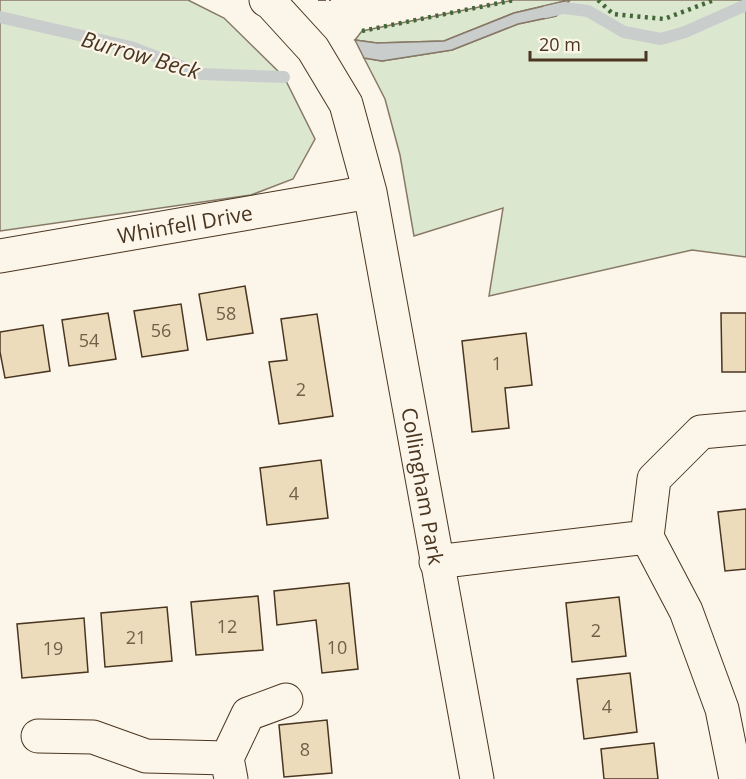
<svg xmlns="http://www.w3.org/2000/svg" width="746" height="779" font-family="'Open Sans',sans-serif">
<style>
.green{fill:#dce7d0;stroke:#887966;stroke-width:1.5}
.water{fill:#c9cecd;stroke:#887966;stroke-width:1.5}
.lines{fill:none;stroke-linecap:round;stroke-linejoin:round}
.stream{stroke:#c9cecd;stroke-width:12}
.building{fill:#ecdcbc;stroke:#4a3520;stroke-width:1.5}
.street-casing{stroke:#4a3520;stroke-width:35}
.secondary-casing{stroke:#4a3520;stroke-width:35}
.street{stroke:#fbf6e9;stroke-width:33}
.secondary{stroke:#fbf6e9;stroke-width:33}
.hedge{stroke:#436837;stroke-width:4.5;stroke-dasharray:3 4.5;stroke-linecap:butt}
.fence{stroke:#4a3520;stroke-width:1.5;stroke-dasharray:8 3;stroke-linecap:butt}
.labels{text-anchor:middle;dominant-baseline:central;stroke-width:4.5;stroke-linejoin:round;paint-order:stroke}
.number-label{font-size:18px;fill:#725f47}
.street-label{font-size:21px;fill:#4a3520;stroke:#fbf6e9}
.water-label{font-size:22px;font-style:italic;fill:#4a3520;stroke:#fbf6e9}
</style>
<rect width="100%" height="100%" fill="#fbf6e9"/>
<path class="green" d="M0,0h188l36,18 60,59 31,62 -22,40 -42,16 -251,36z
M514,0h55l-55,13 -70,28 -67,2 -22,-3 7,-9z
M570,0h176v257l-54,-7 -203,46 14,-88 -89,28 -14,-81 -15,-56 -21,-41 18,3 70,-11 66,-26 38,-8z"/>
<path class="water" d="M570,0l-14,16 -38,8 -66,26 -70,11 -18,-3 -9,-18 22,3 67,-2 70,-28z"/>
<g class="lines">
<path class="stream" d="M546,12l18,-4 24,3 36,21 37,7 24,-7 61,-27
M0,17l131,30 71,27 82,3"/>
</g>
<path class="building" d="M245,286l8,47 -46,7 -8,-46z
M181,304l7,46 -46,7 -8,-46z
M108,313l8,46 -47,7 -7,-46z
M721,313h25v59h-24z
M317,314l16,102 -54,8 -10,-62 18,-2 -6,-41z
M43,325l7,46 -45,7 -5,-26v-20z
M526,333l6,52 -27,3 4,40 -37,4 -10,-91z
M321,460l7,58 -61,7 -7,-57z
M746,509v60l-21,2 -7,-59z
M349,583l9,86 -36,4 -6,-53 -39,5 -3,-34z
M258,596l5,54 -67,5 -5,-53z
M619,597l7,59 -54,6 -6,-59z
M167,607l5,54 -67,6 -4,-54z
M84,618l4,54 -66,6 -5,-54z
M630,673l7,59 -53,7 -7,-60z
M327,720l5,53 -48,4 -5,-52z
M654,743l4,36h-54l-3,-30z"/>
<g class="lines">
<g class="street-casing">
<path id="street" d="M647,537l7,-58 47,-47 45,-4
M436,562l211,-25 39,74 36,98 14,70
M38,736l55,1 53,19 81,2 4,21
M227,758l21,-44 38,-14"/>
</g>
<g class="secondary-casing">
<path id="secondary" d="M266,0l5,3 42,46 33,55 24,88 107,587
M0,256l370,-64"/>
</g>
<use href="#street" class="street"/>
<use href="#secondary" class="secondary"/>
<path class="hedge" d="M598,0l15,14 51,5 50,-19
M362,31l152,-31"/>
<path class="fence" d="M318,0h13"/>
</g>
<g class="labels">
<g class="number-label">
<text x="226" y="313">58</text>
<text x="161" y="330">56</text>
<text x="89" y="340">54</text>
<text x="497" y="363">1</text>
<text x="301" y="389">2</text>
<text x="294" y="493">4</text>
<text x="227" y="626">12</text>
<text x="596" y="630">2</text>
<text x="136" y="637">21</text>
<text x="337" y="647">10</text>
<text x="53" y="648">19</text>
<text x="607" y="706">4</text>
<text x="305" y="749">8</text>
</g>
<g class="street-label">
<text transform="translate(185 224) rotate(-10)">Whinfell Drive</text>
<text transform="translate(423 486) rotate(80)">Collingham Park</text>
</g>
<g class="water-label">
<text transform="translate(141 54) rotate(16)">Burrow Beck</text>
</g>
</g>
<path d="M530 51v9h116v-9" fill="none" stroke="#4a3520" stroke-width="3"/>
<text x="539" y="51" font-size="18" fill="#4a3520" stroke="#fbf6e9" stroke-width="4.5" paint-order="stroke">20 m</text>
</svg>
